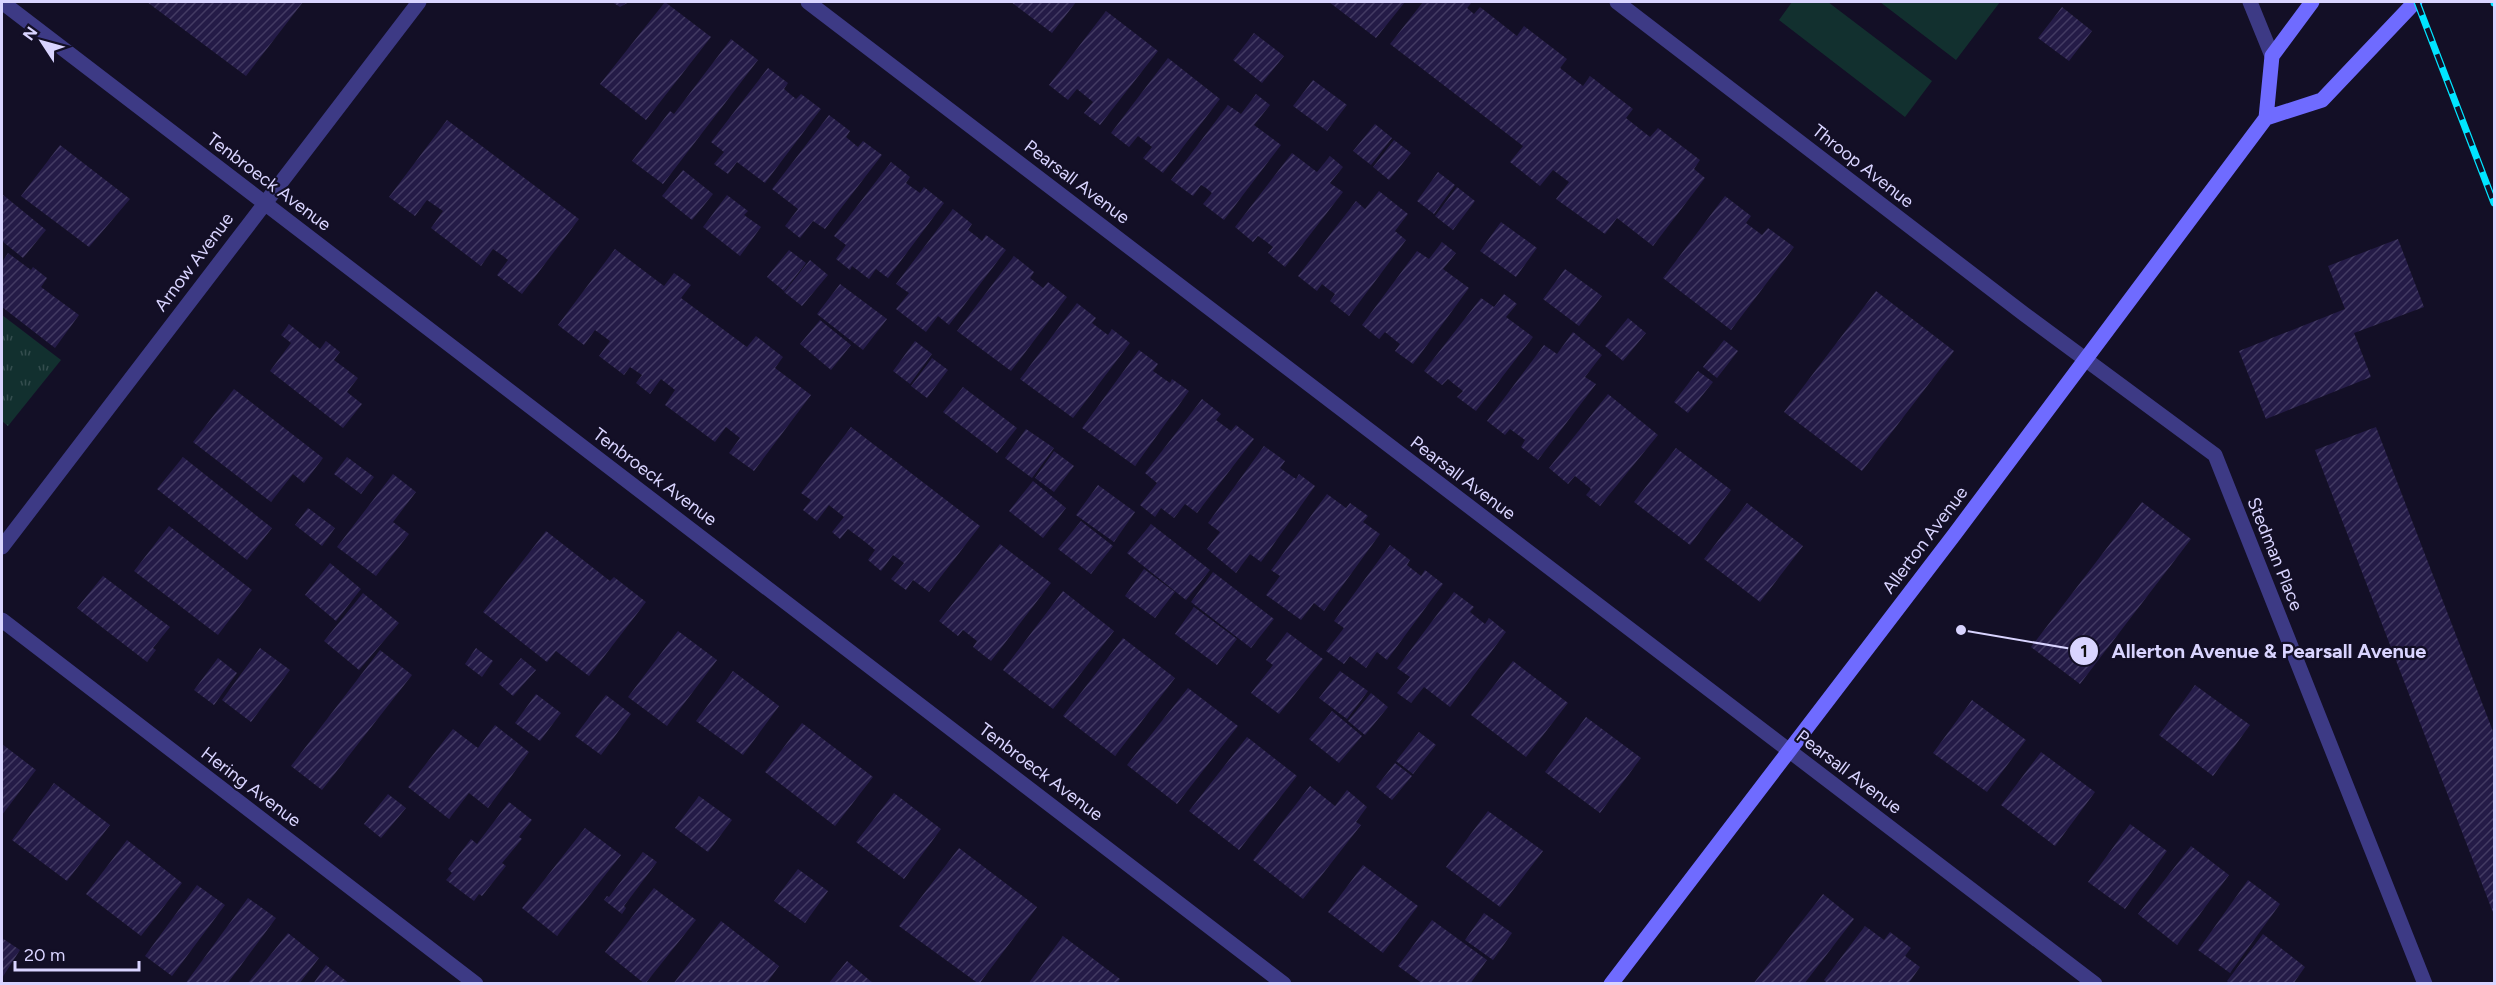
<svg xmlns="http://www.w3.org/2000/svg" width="2496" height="985" font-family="Figtree,sans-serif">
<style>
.grass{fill:url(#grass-tufts)}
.green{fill:#12302f}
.building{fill:url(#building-hatch)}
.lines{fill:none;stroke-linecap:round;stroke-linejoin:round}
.minor{stroke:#3d3a85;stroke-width:15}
.secondary{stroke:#6f6bff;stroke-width:15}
.rail-casing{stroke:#00e5ff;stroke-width:7}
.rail{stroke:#130f26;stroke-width:4.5;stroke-dasharray:14;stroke-linecap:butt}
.labels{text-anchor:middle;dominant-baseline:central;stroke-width:4.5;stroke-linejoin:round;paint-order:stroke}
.street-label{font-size:18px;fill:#d9d4ff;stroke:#130f26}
.leader{fill:none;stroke:#d9d4ff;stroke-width:2}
.callout-dot{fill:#d9d4ff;stroke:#130f26;stroke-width:2}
.mark-label{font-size:18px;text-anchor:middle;font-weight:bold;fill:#111}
.callout-label{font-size:20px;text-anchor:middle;font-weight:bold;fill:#d9d4ff;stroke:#130f26;stroke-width:4.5;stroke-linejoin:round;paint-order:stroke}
</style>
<defs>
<pattern id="grass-tufts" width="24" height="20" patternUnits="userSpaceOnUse" patternTransform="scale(1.5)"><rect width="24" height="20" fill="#12302f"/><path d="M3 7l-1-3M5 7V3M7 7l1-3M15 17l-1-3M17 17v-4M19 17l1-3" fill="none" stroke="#344d4e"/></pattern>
<pattern id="building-hatch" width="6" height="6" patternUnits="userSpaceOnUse" patternTransform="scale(1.5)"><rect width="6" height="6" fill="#241b47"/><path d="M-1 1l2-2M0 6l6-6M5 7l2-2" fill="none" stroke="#433b63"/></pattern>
</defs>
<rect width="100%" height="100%" fill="#130f26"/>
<path class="grass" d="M2,315l59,45 -53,66 -6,-5z"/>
<path class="green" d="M1792,2h36l104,79 -27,36 -126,-97z
M1880,2h120l-44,58z"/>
<path class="building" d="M147,2h156l-57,74z
M612,2h17l-9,5z
M665,2l46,35 -65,83 -46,-36z
M1011,2h65l-24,31z
M1329,2h76l-29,36z
M1423,2h49l-5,6 7,6 6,-7 37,29 7,-10 43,33 -7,9 23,18 7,-10 43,33 -7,9 24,19 8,-9 42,32 -6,9 11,9 -52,68 -36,-28 -12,16 -49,-35 13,-17 -16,-12 -13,16 -30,-24 13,-16 -133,-102z
M2062,7l30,24 -23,30 -31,-23z
M1106,11l52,40 -58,74 -16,-12 9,-11 -16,-13 -9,11 -19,-15z
M1254,33l30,23 -22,27 -29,-23z
M731,39l27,21 -95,124 -31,-23 38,-50 4,3z
M1168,58l52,41 -57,74 -20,-15 9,-11 -14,-11 -9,11 -18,-14z
M768,68l20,15 -4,6 12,10 5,-5 20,15 -56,74 -28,-21 -9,12 -14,-10 10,-12 -13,-10z
M1313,80l34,25 -20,26 -34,-25z
M1256,94l14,11 -16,20 27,20 -57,75 -21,-16 9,-11 -6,-5 -5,-3 -8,11 -22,-16 57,-75 13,9z
M829,115l21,16 -4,6 12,10 5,-6 19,14 -57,74 -12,-8 -13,17 -15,-12 13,-17 -26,-20z
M447,120l132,99 -57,75 -25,-19 11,-15 -5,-4 -10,-7 -12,17 -50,-38 12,-17 -16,-11 -12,16 -26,-19z
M1375,124l17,14 -21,27 -18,-14z
M1394,140l17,13 -22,27 -16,-13z
M60,145l70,54 -41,48 -68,-51z
M1292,153l25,19 13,-16 13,11 -13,16 13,9 -58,75 -17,-14 5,-6 -9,-7 -6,-4 -5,6 -18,-15z
M891,162l19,15 -4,6 14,10 4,-6 20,16 -56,75 -12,-9 -7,10 -17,-13 -2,4 -14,-11 10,-14 -12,-9z
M683,170l30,24 -21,26 -30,-24z
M1438,172l17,13 -21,29 -17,-13z
M1457,187l18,14 -22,29 -18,-14z
M1379,191l29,23 -13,17 11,9 -57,76 -19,-15 5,-7 -7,-5 -6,-5 -5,7 -19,-15 58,-75 9,8z
M2,194l44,36 -23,28 -21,-17z
M727,195l21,16 -4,4 17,12 -21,29 -37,-29z
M1725,196l26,20 -5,7 16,12 6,-7 26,19 -63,83 -68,-52z
M953,209l19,15 -4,6 8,6 6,5 4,-6 20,15 -57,75 -11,-9 -12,16 -30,-23 13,-16 -13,-9z
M1501,222l36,26 -21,29 -36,-26z
M2398,239l26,68 -70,26 17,44 -105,42 -27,-68 106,-42 -17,-43z
M1442,242l14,11 -13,16 26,19 -56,76 -18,-13 5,-7 -15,-12 -6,7 -17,-14 55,-74 12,8z
M615,249l49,37 10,-13 17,12 -10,13 66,49 9,-11 27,21 -8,11 36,27 -57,76 -25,-18 11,-15 -14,-11 -11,15 -50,-37 10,-15 -14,-11 -11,15 -14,-11 6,-8 -12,-8 -6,8 -25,-19 11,-15 -15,-11 -11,15 -26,-20z
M789,250l17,13 -22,28 -17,-14z
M8,253l23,17 2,-3 14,11 -6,9 38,28 -24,33 -53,-41v-45z
M1014,256l20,16 -4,6 13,10 5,-6 19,15 -56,74 -54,-40z
M810,260l18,15 -26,31 -18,-14z
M1565,269l37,27 -23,30 -36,-27z
M840,284l47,35 -24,31 -46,-36z
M1876,291l78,60 -92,120 -78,-59z
M1504,294l13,10 -11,13 27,20 -57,74 -19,-14 6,-6 -9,-7 -6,-5 -6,6 -18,-14 57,-73 13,9z
M1077,303l19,15 -4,5 16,12 4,-6 18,14 -57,75 -53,-39z
M1628,318l18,15 -23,28 -18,-15z
M820,320l31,25 -20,25 -31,-26z
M289,324l31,25 6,-8 14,11 -6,8 24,18 -11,14 15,12 -19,24 -73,-57 21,-28 -10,-8z
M1573,332l29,23 -17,22 11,7 -58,76 -17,-13 4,-7 -15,-11 -5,6 -18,-14 57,-76 13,9z
M1724,340l14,11 -21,27 -14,-11z
M915,341l17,13 -22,30 -17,-13z
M1139,350l19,14 -5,7 17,12 2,-4 17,12 -54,75 -53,-38z
M932,358l16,12 -21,28 -16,-12z
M1698,371l15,11 -25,31 -14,-11z
M963,387l54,41 -20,25 -54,-41z
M234,389l89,69 -19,25 -11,-9 -22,28 -78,-60z
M1608,394l50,41 -58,71 -14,-11 5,-6 -16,-13 -7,8 -19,-16z
M1202,399l19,15 -5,6 15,11 5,-6 18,14 -57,74 -12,-9 -11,14 -13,-10 -6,9 -15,-12 17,-22 -12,-10z
M851,427l129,99 -51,66 -16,-12 -7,10 -15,-11 13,-16 -11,-8 -12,16 -13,-11 7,-10 -11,-9 -16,-12 -8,10 -8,-7 12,-15 -15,-12 -12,16 -14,-11 8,-10 -10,-7z
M2376,427l118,307v181l-179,-465z
M1026,429l28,19 -22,30 -27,-20z
M1264,446l21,15 -5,7 16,11 3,-5 16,12 -54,76 -11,-8 -14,19 -29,-24 13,-17 -12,-9z
M1676,448l55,42 -41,55 -56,-43z
M1054,451l20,15 -20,26 -19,-14z
M183,457l89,71 -25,32 -90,-71z
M347,457l27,20 -13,17 -27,-20z
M393,474l23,18 -23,30 16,12 -33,42 -39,-29z
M1033,481l33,27 -23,30 -34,-27z
M1098,485l37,27 -21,30 -38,-27z
M1327,494l19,14 4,-5 18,13 -5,6 17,12 -56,77 -10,-8 -13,17 -35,-25 14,-19 -9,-6z
M2142,502l49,37 -111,145 -49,-37z
M1747,503l56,43 -43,56 -56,-43z
M308,508l27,20 -13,18 -27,-21z
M1081,521l32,25 -22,28 -33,-25z
M1151,524l59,46 -24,30 -59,-47z
M169,526l83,64 -34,45 -84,-64z
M546,531l64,50 4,-4 32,25 -57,74 -33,-25 -9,11 -64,-50z
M1000,544l51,39 -60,78 -18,-14 4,-6 -14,-11 -5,6 -19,-15z
M1390,545l20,15 -3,5 14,11 4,-6 18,14 -56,76 -10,-8 -11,16 -16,-12 -6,8 -18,-13 18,-23 -10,-7z
M330,563l31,26 -25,32 -31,-26z
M1144,569l31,23 -20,26 -30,-22z
M1213,572l61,47 -23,29 -60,-46z
M103,576l67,51 -17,21 3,2 -9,12 -70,-54z
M1063,591l51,40 -61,78 -50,-39z
M1454,592l20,15 -4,5 15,12 4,-6 17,14 -56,75 -26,-20 -13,16 -14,-10 13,-16 -13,-9z
M363,593l36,30 -40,47 -35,-29z
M1194,607l43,32 -20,26 -42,-31z
M678,631l39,29 -50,66 -39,-29z
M1287,632l36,27 -44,55 -28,-21 22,-28 -7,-5z
M1123,638l52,40 -60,78 -52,-40z
M260,648l30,22 -39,52 -29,-22z
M476,648l17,13 -11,16 -17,-13z
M380,650l32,25 -90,115 -31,-24z
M218,658l19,15 -23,32 -20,-15z
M521,658l15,12 -23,26 -14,-12z
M1513,661l55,42 -42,54 -55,-42z
M733,671l46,35 -36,49 -47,-34z
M1340,671l28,20 -21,28 -28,-21z
M2195,685l55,40 -37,51 -54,-41z
M1188,688l50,38 -61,78 -50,-39z
M1371,693l17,14 -23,28 -17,-14z
M536,694l25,19 -21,28 -25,-18z
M606,695l25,19 -30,41 -26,-19z
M1972,700l54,40 -39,52 -54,-39z
M1332,711l30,25 -23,27 -30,-24z
M1586,717l55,41 -41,55 -55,-41z
M802,723l71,54 -38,49 -70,-54z
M495,725l34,27 -41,56 -19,-15 -20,26 -41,-32 45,-58 25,19z
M1419,732l17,13 -23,29 -17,-13z
M1247,737l50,39 -58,74 -50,-39z
M2,744l34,26 -34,45z
M2041,752l54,40 -40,54 -54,-41z
M1395,763l17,13 -20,24 -16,-13z
M54,783l56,42 -43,56 -55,-41z
M1310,786l25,20 12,-16 20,17 -11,15 5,3 -58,74 -50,-39z
M894,793l47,36 -37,50 -48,-37z
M388,794l18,14 -25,30 -17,-14z
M699,796l33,24 -24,32 -33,-24z
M509,802l23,18 -13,17 3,2 -20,24 4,3 -24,30 -3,-2 -5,7 -28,-21 6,-7 -4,-4 23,-30 6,5z
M1488,811l55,40 -43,56 -54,-40z
M2130,824l37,27 -42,58 -37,-27z
M585,828l36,27 -64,81 -35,-28z
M127,840l55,43 -41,53 -55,-42z
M2191,846l38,29 -52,70 -39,-31z
M959,848l78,59 -58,77 -80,-58z
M643,852l14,10 -33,44 2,2 -4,6 -18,-14 3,-4 2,1z
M1363,865l55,41 -35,47 -55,-41z
M798,869l30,22 -23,32 -31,-22z
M2248,880l32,24 -50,69 -32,-23z
M197,885l28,20 -53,71 -27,-20z
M654,888l42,32 -51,64 -40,-32z
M1823,894l31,25 -50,65h-51z
M248,898l28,20 -49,66h-42z
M1484,913l28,20 -19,27 -28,-20z
M1432,920l55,40 -17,24h-47l-25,-18z
M721,921l58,45 -13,18h-93z
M1865,926l19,14 6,-8 21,16 -6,8 15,11 -12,17h-80l-4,-4z
M288,933l31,25 -20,26h-52z
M2263,934l42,33 -12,17h-63l-3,-3z
M1063,936l57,43 -3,5h-89z
M2,938l18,12 -18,28z
M847,961l27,23h-46z
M326,965l24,19h-37z"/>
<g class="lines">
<path class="minor" d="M2,2l1282,982
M808,2l1287,982
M1617,2l407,312 191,141 210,529
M2250,2l22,54
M2,547l417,-545
M2,620l474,364"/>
<path class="secondary" d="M2266,118l56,-18 93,-98
M1611,984l343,-449 312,-417 6,-62 40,-54"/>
<g class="rail-casing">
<path id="rail" d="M2417,2l77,201
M2494,2v1"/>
</g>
<use href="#rail" class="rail"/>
</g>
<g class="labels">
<g class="street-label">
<text transform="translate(1863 166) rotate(38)">Throop Avenue</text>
<text transform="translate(269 182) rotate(37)">Tenbroeck Avenue</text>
<text transform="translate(1077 182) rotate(37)">Pearsall Avenue</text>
<text transform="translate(194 262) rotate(-53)">Arnow Avenue</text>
<text transform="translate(655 477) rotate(37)">Tenbroeck Avenue</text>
<text transform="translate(1463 478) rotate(37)">Pearsall Avenue</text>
<text transform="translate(1925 540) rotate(-53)">Allerton Avenue</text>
<text transform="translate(2275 554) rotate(68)">Stedman Place</text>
<text transform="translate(1041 772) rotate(37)">Tenbroeck Avenue</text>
<text transform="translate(1849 772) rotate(37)">Pearsall Avenue</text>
<text transform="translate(251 787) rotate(37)">Hering Avenue</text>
</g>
</g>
<path class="leader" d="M1961 630L2084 651"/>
<g class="callout-dot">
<circle cx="1961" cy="630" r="6"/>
<circle cx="2084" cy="651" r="15"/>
</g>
<g class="mark-label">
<text x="2084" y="657">1</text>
</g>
<g class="callout-label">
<text x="2269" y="658">Allerton Avenue &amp; Pearsall Avenue</text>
</g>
<rect width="2496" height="985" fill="none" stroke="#d9d4ff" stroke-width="6"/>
<g transform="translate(42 42) rotate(306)" stroke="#130f26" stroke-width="4.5" paint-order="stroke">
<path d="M0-4.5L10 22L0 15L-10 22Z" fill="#d9d4ff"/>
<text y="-9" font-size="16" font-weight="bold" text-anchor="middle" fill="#d9d4ff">N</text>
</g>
<path d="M15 961v9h124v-9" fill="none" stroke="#d9d4ff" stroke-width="3"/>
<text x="24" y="961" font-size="18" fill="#d9d4ff" stroke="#130f26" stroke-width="4.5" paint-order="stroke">20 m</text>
</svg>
